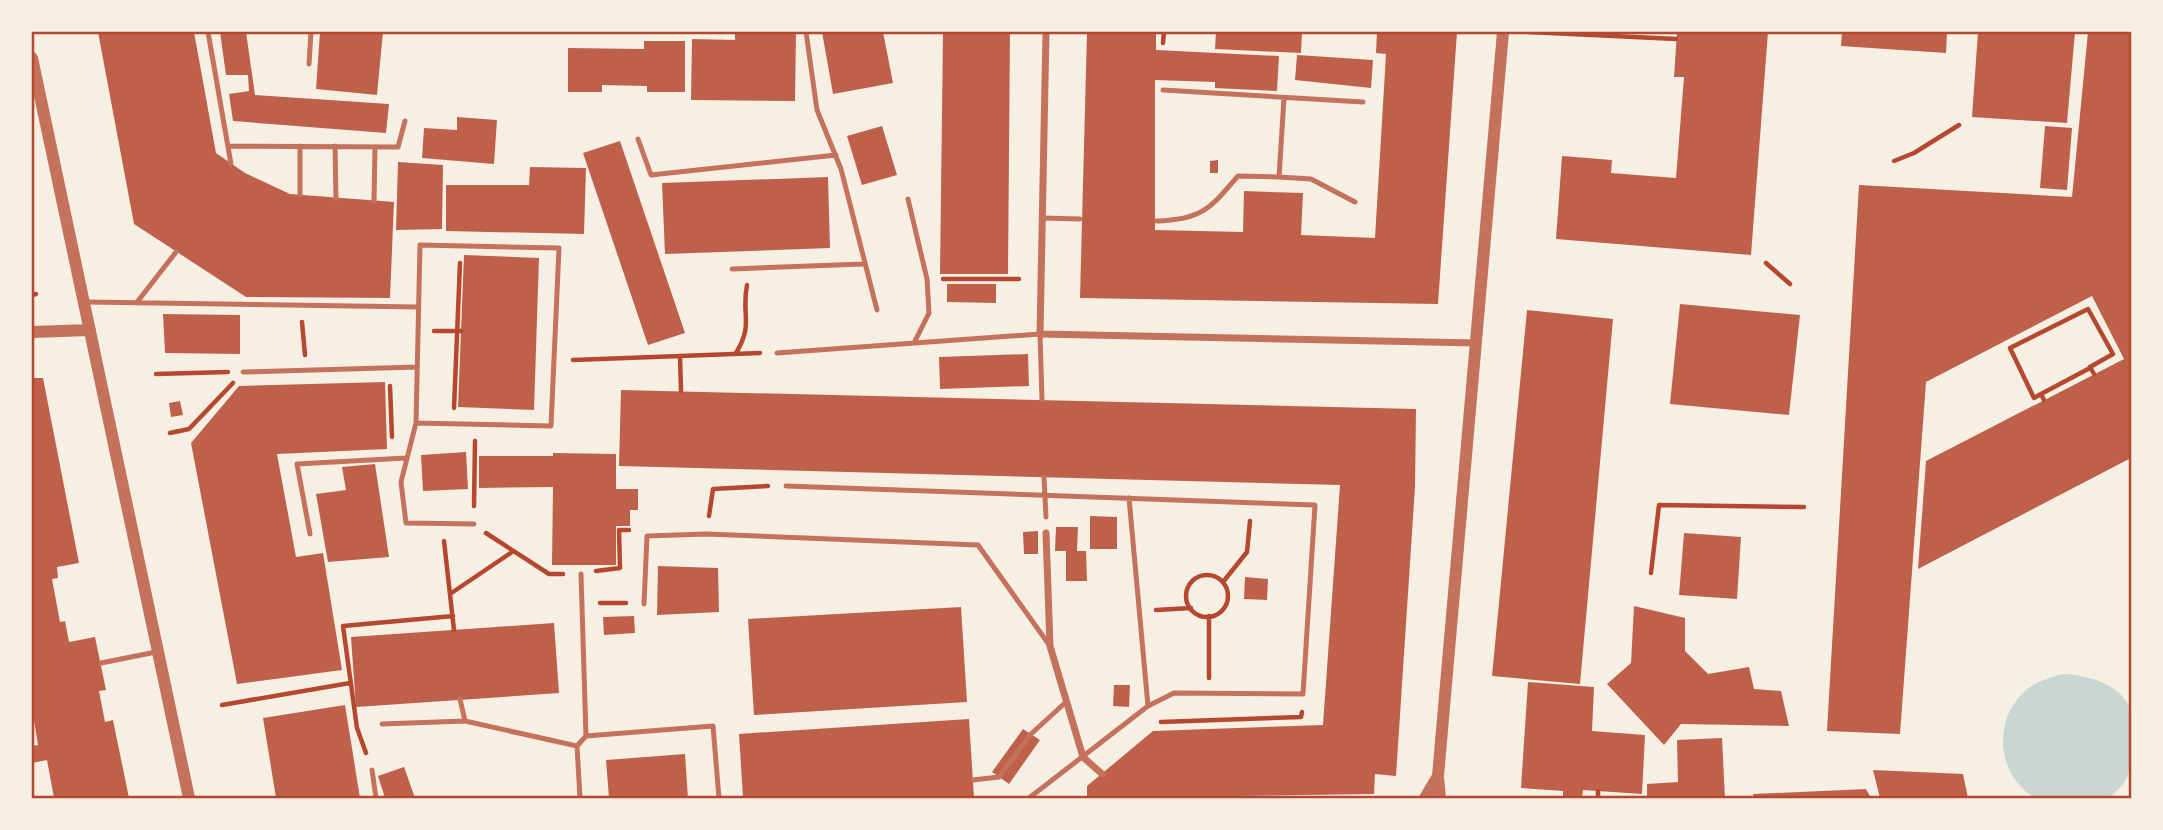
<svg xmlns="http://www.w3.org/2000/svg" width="2163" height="830" font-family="Georgia,serif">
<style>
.water{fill:#c9d6d2}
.building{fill:#bf614a}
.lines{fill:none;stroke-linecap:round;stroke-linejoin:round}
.path{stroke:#b5482f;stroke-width:4.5}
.service{stroke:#c5725c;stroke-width:5}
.minor{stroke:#c5725c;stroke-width:7}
.tertiary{stroke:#c5725c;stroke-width:12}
.neatline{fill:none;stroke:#b5482f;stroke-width:2.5}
</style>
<rect width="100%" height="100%" fill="#f6efe4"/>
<path class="water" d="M2063,674c25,1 64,11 69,42 1,10 0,22 0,32 0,22 -5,38 -25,50h-72c-37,-22 -43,-75 -12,-105 11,-11 25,-15 40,-19z"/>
<path class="building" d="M98,32h96l22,121 29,20 45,21 104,8 -4,96 -144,-1 -112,-73z
M220,32h26l9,63 134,9 -3,29 -153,-12 -4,-27 20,-3 -1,-16h-22z
M320,32h63l-6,63 -61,-6z
M735,32h61l-1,69 -104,-1 1,-61 43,1z
M822,32h61l10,51 -60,11z
M943,32h67l-2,242h-68z
M1087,32h69v18l123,6 -2,35 -62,-3v-6l-60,-2v150l88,2 1,-41 59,2 -2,42 74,3 11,-184 -10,-1 1,-21h80l-19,272 -358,-6z
M1216,32h86l-1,21 -86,-4z
M1677,32h91l-17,223 -195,-16 6,-83 50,4 -1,13 65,5 8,-101h-10z
M1842,32h105l-1,21 -105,-7z
M1978,32h97l-8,91 -95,-6z
M2088,32h44v433l-3,-6 -211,110 8,-108 198,-102 -32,-63 -166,86 -26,352 -73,-3 32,-546 213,12z
M644,41h41v51h-38v-6l-45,-1v7h-34v-44l76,1z
M1297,55l76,5 -2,28 -76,-8z
M457,117l40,3 -3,44 -72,-6 2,-30 33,2z
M882,126l15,49 -35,10 -15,-49z
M2045,126l27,2 -5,62 -27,-2z
M620,141l65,192 -37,12 -65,-192z
M1218,160v13h-8v-12z
M398,162l45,3 -1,64 -46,1z
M530,167l56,1 -2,66 -138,-3v-46h83z
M828,177l2,71 -165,6 -3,-71z
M464,255l75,3 -5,152 -76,-3z
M947,284h49v19l-49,-1z
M1680,304l120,11 -11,100 -119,-11z
M1527,310l86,9 -33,365 -88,-8z
M163,314l77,1v39l-75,-1z
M1028,354l1,32 -89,3 -1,-32z
M32,378h11l36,185 -22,4 1,11 -6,1 8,43 5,-1 4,21 26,-5 11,53 -7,1 6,31 8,-2 16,78h-75l-7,-38 -15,3v-17l6,-1 -6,-37z
M385,382l2,67 -110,5 19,103 27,-4 19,117 -105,14 -46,-241 48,-57z
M621,390l795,19 -1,78 -19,289 -21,-2 -1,20 -287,4v-12l66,-55 170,-6 17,-240 -721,-19z
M180,401l3,14 -12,2 -2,-14z
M466,452l2,37 -45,2 -2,-36z
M553,453l63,1v35h22v21h-8v16h-14v39h-64l1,-78 -74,1v-32h74z
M375,464l14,93 -61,5 -12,-68 30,-4 -4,-23z
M1090,516l27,1v32h-27z
M1056,527h22l-1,24h9l1,30h-21v-30h-11z
M1038,531v23h-14l-1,-22z
M1684,533l57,4 -4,62 -58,-4z
M658,566l60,2 1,44 -62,3z
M1245,577l23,2 -1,21 -23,-1z
M1634,606l51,12v33l23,23 41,-7 5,22 27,2 8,35 -108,-2 -17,21 -57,-61 24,-21z
M961,607l6,95 -213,13 -6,-96z
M634,616l1,17 -31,2 -1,-18z
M554,623l5,70 -203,14 -5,-70z
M1528,682l66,5 -2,44 53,4 -3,59 -59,-4 -1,8h-19v-7l-42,-3z
M1114,685h16l-1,22 -16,-1z
M345,705l15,93h-84l-13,-80z
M969,719l5,79h-231l-4,-64z
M1023,729l17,11 -31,44 -17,-12z
M1722,738l3,60h-78v-14l31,-2 -1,-42z
M685,754l3,44h-79l-3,-38z
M404,767l11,31h-30l-7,-22z
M1873,770l90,4 5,24h-88z
M1866,789l5,9h-118v-4z"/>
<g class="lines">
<path class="path" d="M1529,32l147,7
M1163,43l1,-11
M1894,161l20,-8 45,-28
M1766,263l24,21
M943,279h76
M32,295l4,-1
M302,322l3,33
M434,331h27
M736,353c18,-30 5,-37 11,-68
M680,356l1,35
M573,360l187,-7
M156,374l72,-2
M390,386l2,51
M2041,394l49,-26
M2044,400l-3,-6 -7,4 -24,-50 78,-39 25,45 -23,13 4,7
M454,408l6,-145
M170,433l19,-4 44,-46
M474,506l1,-65
M709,516l4,-27 55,-3
M486,533l63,41h14
M444,541l10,89
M596,571l24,-3 -1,-38h10
M1651,573l8,-68 145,2
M1186 596a21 21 0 1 1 42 0a21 21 0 1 1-42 0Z
M1223,582l24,-30 3,-31
M450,594l62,-42
M600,603h26
M1156,610l35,-2
M1209,678v-62
M222,705l128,-22
M1161,722l140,-5 1,-5
M366,753l-9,-25 -14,-102 110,-10
M1598,798v-7"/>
<path class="service" d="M208,32l23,132
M806,32l11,78 24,59 36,141
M309,64l2,-32
M1163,90l200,12
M638,139l13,36 185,-20
M228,146l170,1 7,-26
M335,146l1,53
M1279,177l32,2 44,23
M300,195v-49
M908,199l19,80 2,34 -14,28
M374,201l1,-54
M1043,218l37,1
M1156,221c45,-1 54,-12 82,-45l41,1 5,-79
M732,269l131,-5
M138,301l38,-49
M86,302l332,5
M777,353l263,-19 2,66
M243,372l174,-5
M416,423l135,3 8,-178 -139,-3 -4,178 -15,59 5,41 68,1
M1044,477l2,40
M786,486l529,19 -12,189 -129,-1 -26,13 -119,92
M1129,498l19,208
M310,534l-13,-70 109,-6
M644,604l3,-68 59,-2 272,11 72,101
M101,663l55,-11
M460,699l5,22
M382,724l83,-3 112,25
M586,736l127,-10 6,72
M372,770l4,28
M973,780l26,-3 32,-43 35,-32
M580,798l-3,-52 9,-10 -5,-162"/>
<path class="minor" d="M1046,32l-6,302 436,9
M1046,533l4,113 33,111 19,17"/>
<path class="tertiary" d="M32,58l157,740
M32,332l58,-2
M1438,777l2,21
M1425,798l13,-22 65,-744"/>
</g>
<rect width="2163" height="830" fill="none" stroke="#f6efe4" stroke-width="66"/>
<rect x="33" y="33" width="2097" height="764" class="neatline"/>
</svg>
